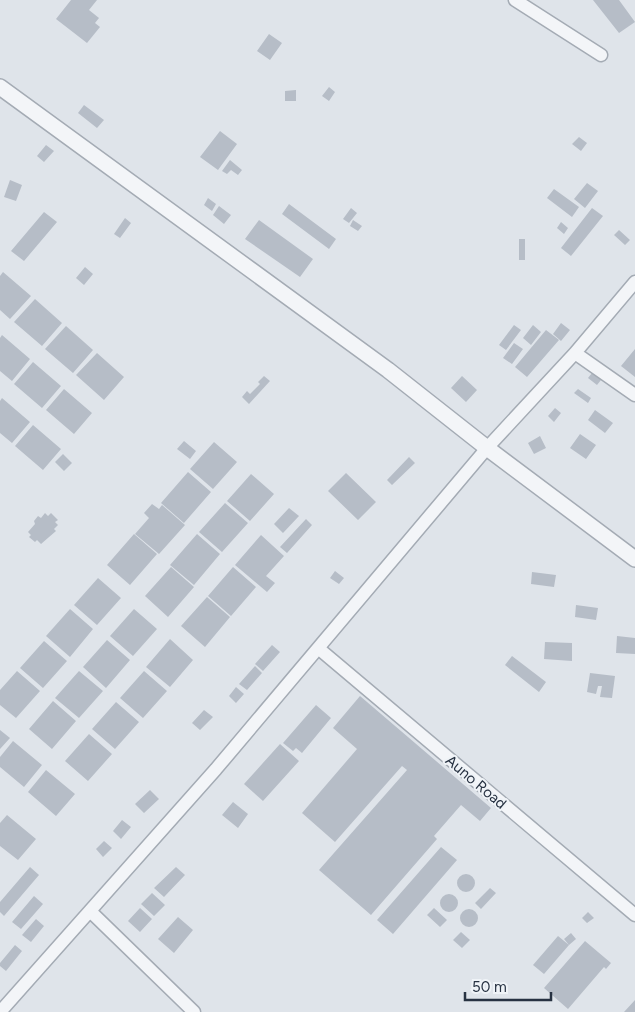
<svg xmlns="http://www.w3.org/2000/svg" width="635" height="1012" font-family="Figtree,sans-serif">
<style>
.building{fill:#b6bdc7}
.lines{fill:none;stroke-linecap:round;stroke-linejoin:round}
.minor-casing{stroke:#a4abb4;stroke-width:15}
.tertiary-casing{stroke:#a4abb4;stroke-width:18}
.minor{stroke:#f3f5f8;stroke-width:12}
.tertiary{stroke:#f3f5f8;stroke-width:15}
.labels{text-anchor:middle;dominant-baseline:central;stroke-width:4;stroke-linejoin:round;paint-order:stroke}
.street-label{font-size:15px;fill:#273242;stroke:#eff3f7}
</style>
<rect width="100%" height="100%" fill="#dfe4ea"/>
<path class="building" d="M71,0h26l-8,10 10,8 -4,5 5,4 -13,16 -31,-24z
M593,0h26l16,22 -16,11z
M269,34l13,9 -12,17 -13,-9z
M329,87l6,5 -6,9 -7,-5z
M296,90v11h-11v-10z
M84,105l20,15 -7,8 -19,-15z
M220,131l17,13 -19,26 -18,-13z
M579,137l8,6 -6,8 -9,-7z
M46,145l8,6 -10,11 -7,-6z
M230,160l12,10 -4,5 -7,-5 -4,4 -5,-3z
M10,180l12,5 -6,16 -12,-4z
M587,183l11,8 -13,17 -11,-9z
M554,189l25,18 -7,10 -25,-19z
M208,198l8,6 -4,7 -8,-6z
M289,204l47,35 -7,10 -47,-35z
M219,206l12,9 -7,9 -11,-9z
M351,208l6,5 -8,10 -6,-4z
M592,208l11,8 -32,40 -10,-8z
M44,212l13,10 -33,39 -13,-10z
M125,218l6,5 -11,15 -6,-4z
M259,220l54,39 -13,18 -55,-38z
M353,220l9,6 -4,5 -8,-5z
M561,222l7,6 -4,6 -7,-6z
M619,230l11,10 -5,5 -11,-10z
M519,239h6v21h-6z
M85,267l8,7 -9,11 -8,-7z
M3,272l28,24 -21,23 -10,-9v-34z
M35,299l27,24 -20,23 -28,-24z
M561,323l9,7 -9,11 -8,-7z
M514,325l7,5 -15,20 -7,-5z
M533,325l8,7 -10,13 -8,-7z
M66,326l27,24 -20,23 -28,-24z
M546,330l13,10 -32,37 -12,-10z
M2,335l28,24 -18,22 -12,-10v-33z
M514,343l9,6 -11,15 -9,-6z
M635,349v28l-14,-11z
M97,353l27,24 -20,23 -28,-25z
M33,362l28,24 -19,22 -28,-24z
M592,373l9,7 -4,5 -9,-7z
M264,376l6,5 -21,23 -7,-7 5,-6 3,3 10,-10 -2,-2z
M462,376l15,14 -11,12 -15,-14z
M64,389l28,24 -18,21 -28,-24z
M578,389l13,9 -3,5 -14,-10z
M2,398l28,24 -18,21 -12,-10v-32z
M555,408l6,5 -7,9 -6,-6z
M595,410l18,13 -8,10 -17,-13z
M33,425l28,24 -18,21 -28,-24z
M580,434l16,11 -10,14 -16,-11z
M540,436l6,12 -12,6 -6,-11z
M184,441l12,10 -6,8 -13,-10z
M214,442l23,20 -24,27 -23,-20z
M63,454l9,9 -8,8 -9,-9z
M409,457l6,6 -23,22 -5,-5z
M188,472l23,20 -27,31 -23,-20z
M346,473l30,29 -18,18 -30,-29z
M251,474l23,20 -24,27 -23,-20z
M225,503l23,20 -26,29 -23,-20z
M152,504l7,5 3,-4 23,20 -26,29 -24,-20 14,-16 -5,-5z
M289,508l10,8 -16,17 -9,-9z
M45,513l3,3 3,-3 7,7 -3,2 3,3 -4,4 2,2 -15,13 -4,-4 -2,2 -6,-5 2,-2 -3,-3 7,-8 -1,-3 4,-5 3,2z
M306,519l6,6 -25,28 -7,-6z
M134,534l23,20 -27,31 -23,-20z
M197,534l23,20 -26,31 -24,-20z
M261,535l23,21 -18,20 9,7 -8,9 -32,-27z
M171,567l23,20 -26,30 -23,-21z
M233,567l23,20 -25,29 -23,-20z
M335,571l9,7 -5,6 -9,-6z
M532,572l24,3 -2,12 -23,-3z
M98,578l23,20 -24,27 -23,-20z
M207,597l23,20 -25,30 -24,-21z
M576,605l22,3 -2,12 -21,-3z
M70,609l23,20 -23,28 -24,-21z
M134,609l23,20 -24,27 -23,-20z
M617,636l18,2v16l-19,-1z
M170,639l23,21 -23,27 -24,-20z
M107,640l23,20 -24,28 -23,-21z
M44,641l23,20 -24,27 -23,-20z
M545,642l27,1v18l-28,-2z
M272,645l8,7 -17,19 -8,-7z
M512,656l34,26 -7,10 -34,-27z
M255,666l7,7 -15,17 -8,-6z
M17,671l23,20 -24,27 -16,-13v-15z
M79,671l24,20 -24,27 -24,-20z
M144,671l23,20 -24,27 -23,-20z
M590,673l25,3 -3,22 -12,-1 2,-11h-4l-2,8 -9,-2z
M236,687l8,7 -8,9 -7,-7z
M360,696l131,112 -11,13 -19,-16 -27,31 3,3 -66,76 -52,-45 88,-100 -5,-4 -67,76 -33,-29 55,-64 -24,-21z
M53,701l23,20 -24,28 -23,-20z
M116,702l23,20 -24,27 -23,-20z
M316,705l15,13 -29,35 -6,-5 -3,3 -10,-8z
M204,710l9,7 -13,13 -8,-7z
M0,730l10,8 -10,11z
M89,734l23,20 -24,27 -23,-20z
M13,741l29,24 -18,22 -24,-20v-10z
M280,744l19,17 -36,40 -19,-17z
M46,770l29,24 -19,22 -28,-24z
M150,790l9,9 -15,14 -9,-9z
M233,802l15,12 -10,14 -16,-13z
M7,815l29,24 -18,21 -18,-14v-23z
M122,820l9,7 -10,12 -8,-8z
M104,841l8,7 -9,9 -7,-8z
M441,847l16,13 -64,74 -16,-14z
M30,867l9,8 -35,41 -4,-4v-10z
M176,867l9,8 -21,22 -10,-9z
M457 883a9 9 0 1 1 18 0a9 9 0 1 1-18 0Z
M490,888l6,5 -15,16 -6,-6z
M152,893l13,12 -11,11 -13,-12z
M440 903a9 9 0 1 1 18 0a9 9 0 1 1-18 0Z
M34,896l9,8 -22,25 -9,-7z
M140,908l12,11 -12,13 -12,-11z
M434,908l13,12 -7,7 -13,-12z
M460 918a9 9 0 1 1 18 0a9 9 0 1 1-18 0Z
M588,912l6,6 -7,5 -5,-5z
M178,917l15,13 -19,23 -16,-14z
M36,919l8,7 -13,16 -9,-7z
M461,932l9,8 -8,8 -9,-8z
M571,933l5,6 -7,6 -5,-6z
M558,936l11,9 -25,29 -11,-9z
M585,941l26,22 -5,6 -2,-2 -36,42 -24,-21z
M15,945l7,6 -16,20 -6,-5v-3z
M635,1000v12h-11z"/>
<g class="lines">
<g class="minor-casing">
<path id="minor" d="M515,0l86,55
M575,353l60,42
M318,648l317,267
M90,911l104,101
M0,1012l216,-243 271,-321 88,-95 60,-71"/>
</g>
<g class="tertiary-casing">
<path id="tertiary" d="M0,87l388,283 99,78 148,111"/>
</g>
<use href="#minor" class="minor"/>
<use href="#tertiary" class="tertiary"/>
</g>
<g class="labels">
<g class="street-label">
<text transform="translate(476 782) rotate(40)">Auno Road</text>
</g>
</g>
<path d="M465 992v8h86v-8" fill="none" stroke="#273242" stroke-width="2.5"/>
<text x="472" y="992" font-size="15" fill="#273242" stroke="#eff3f7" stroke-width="4" paint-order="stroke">50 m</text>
</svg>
